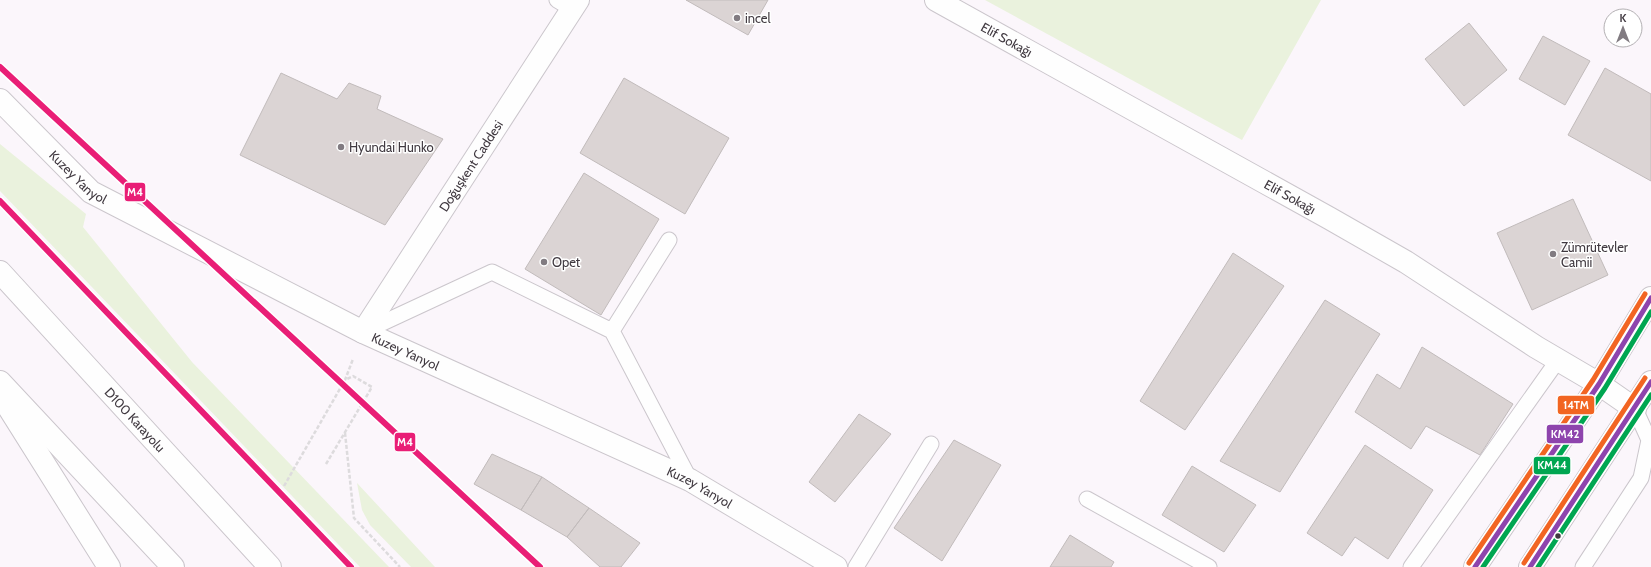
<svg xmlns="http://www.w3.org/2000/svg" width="1651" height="567" font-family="Cabin,sans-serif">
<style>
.green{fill:#eaf2dd}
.building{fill:#dbd4d4;stroke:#c1bbbb}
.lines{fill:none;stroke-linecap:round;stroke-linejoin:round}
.service-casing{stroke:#cbc6cc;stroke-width:17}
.minor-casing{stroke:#cbc6cc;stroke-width:24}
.secondary-casing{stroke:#cbc6cc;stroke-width:24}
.primary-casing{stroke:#cbc6cc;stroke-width:24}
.trunk-casing{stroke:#cbc6cc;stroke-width:24}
.path{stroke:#dddbdd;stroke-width:2.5;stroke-dasharray:4 2;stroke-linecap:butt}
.service{stroke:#fefefe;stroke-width:15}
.minor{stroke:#fefefe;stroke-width:22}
.secondary{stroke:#fefefe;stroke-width:22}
.primary{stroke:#fefefe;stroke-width:22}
.trunk{stroke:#fefefe;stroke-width:22}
.bus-1-casing{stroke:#fff;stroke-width:8}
.bus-2-casing{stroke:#fff;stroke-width:8}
.bus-3-casing{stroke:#fff;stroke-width:8}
.bus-1{stroke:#8e44ad;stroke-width:5}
.bus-2{stroke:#00a651;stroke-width:5}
.bus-3{stroke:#f26522;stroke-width:5}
.metro-1-casing{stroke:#fff;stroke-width:9}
.metro-1{stroke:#e91e76;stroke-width:6}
.poi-dot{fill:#817b81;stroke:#fff;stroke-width:1.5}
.bus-dot{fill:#403940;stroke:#fff;stroke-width:1.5}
.labels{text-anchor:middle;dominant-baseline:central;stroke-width:3;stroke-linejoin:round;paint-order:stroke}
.poi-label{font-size:13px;fill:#403940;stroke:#fff;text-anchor:start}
.street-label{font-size:13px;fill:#403940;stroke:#fff}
.line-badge{stroke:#fff;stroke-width:1.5}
.badge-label{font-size:11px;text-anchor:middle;font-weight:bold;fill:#fff}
</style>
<rect width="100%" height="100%" fill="#fbf6fb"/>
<path class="green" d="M985,0h336l-79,140z
M0,144l86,70 -3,13 109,135 197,205h-29l-360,-376z
M357,483l78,84h-24l-41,-42 -8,-15z"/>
<path class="building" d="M686,0h82l-20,35z
M1469,23l38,47 -43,36 -39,-47z
M1543,36l47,25 -25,44 -46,-26z
M1605,68l46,26v87l-83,-46z
M281,73l56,26 12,-16 32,13 -4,13 66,30 -58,86 -145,-70z
M624,78l105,60 -44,76 -105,-61z
M584,173l75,46 -58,96 -76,-46z
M1573,199l35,76 -76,35 -35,-77z
M1233,253l51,33 -99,144 -45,-29z
M1325,300l55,34 -100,158 -60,-31z
M1422,347l91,57 -33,51 -54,-29 -15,23 -56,-37 22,-38 23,15z
M859,414l32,20 -56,68 -26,-20z
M954,440l47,25 -59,96 -48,-33z
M1365,445l68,45 -45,69 -33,-22 -13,19 -35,-23z
M492,454l50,23 -21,33 -47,-26z
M1192,466l64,39 -32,47 -62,-37z
M542,477l47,31 -22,29 -46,-27z
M589,508l51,35 -19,24h-21l-33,-30z
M1070,535l44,27 -3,5h-61z"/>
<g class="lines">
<g class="service-casing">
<path id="service" d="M557,0l15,9
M612,331l57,-91
M363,332l129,-60 120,59 78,149
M1087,499l122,68
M856,567l75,-123
M1411,567l147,-207
M1583,567l58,-89 8,-38 -14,-31"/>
</g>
<g class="minor-casing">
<g id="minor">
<path id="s1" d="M936,0l393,218 77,44 130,85 63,37 36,25"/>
<path id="s2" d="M363,332l215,-332"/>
</g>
</g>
<g class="secondary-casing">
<g id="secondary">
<path id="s3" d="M0,100l91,92 272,140 327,148 146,87"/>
</g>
</g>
<g class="primary-casing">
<path id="primary" d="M1475,567l124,-183 52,-86
M1530,567l121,-185"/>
</g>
<g class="trunk-casing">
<g id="trunk">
<path id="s4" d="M0,272l270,295"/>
<path d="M0,382l173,185"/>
<path d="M4,400l105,167"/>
</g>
</g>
<path class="path" d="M345,433l9,85 46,49
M326,464l46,-77 -19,-11 -8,4 8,-21
M284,486l61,-106"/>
<use href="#service" class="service"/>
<use href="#minor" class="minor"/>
<use href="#secondary" class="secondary"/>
<use href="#primary" class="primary"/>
<use href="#trunk" class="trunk"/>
<g class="bus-1-casing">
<path id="bus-1" d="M1475,567l124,-183 52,-86
M1530,567l121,-185"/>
</g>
<g class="bus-2-casing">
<path id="bus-2" d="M1483,567l122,-179 46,-76
M1538,567l113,-172"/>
</g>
<g class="bus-3-casing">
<path id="bus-3" d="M1469,563l124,-183 52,-86
M1524,563l121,-185"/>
</g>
<use href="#bus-1" class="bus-1"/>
<use href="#bus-2" class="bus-2"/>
<use href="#bus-3" class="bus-3"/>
<g class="metro-1-casing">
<path id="metro-1" d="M0,67l540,500
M0,201l351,366"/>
</g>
<use href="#metro-1" class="metro-1"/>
</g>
<g class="poi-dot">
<circle cx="737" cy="18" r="4"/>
<circle cx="341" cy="147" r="4"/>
<circle cx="1553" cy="254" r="4"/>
<circle cx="544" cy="262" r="4"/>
</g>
<circle class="bus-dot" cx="1558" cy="536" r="3.5"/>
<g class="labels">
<g class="poi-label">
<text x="745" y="18">incel</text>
<text x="349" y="147">Hyundai Hunko</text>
<text x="1561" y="247">Zümrütevler<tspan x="1561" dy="15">Camii</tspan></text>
<text x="552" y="262">Opet</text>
</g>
<g class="street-label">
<text stroke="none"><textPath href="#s1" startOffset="81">Elif Sokağı</textPath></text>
<text stroke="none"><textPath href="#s2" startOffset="198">Doğuşkent Caddesi</textPath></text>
<text stroke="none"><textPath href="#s3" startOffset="110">Kuzey Yanyol</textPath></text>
<text stroke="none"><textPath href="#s1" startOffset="405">Elif Sokağı</textPath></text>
<text stroke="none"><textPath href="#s3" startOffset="482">Kuzey Yanyol</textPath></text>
<text stroke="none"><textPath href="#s4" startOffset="200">D100 Karayolu</textPath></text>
<text stroke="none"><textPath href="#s3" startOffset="806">Kuzey Yanyol</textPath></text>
</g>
</g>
<g class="line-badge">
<rect x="124" y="182" width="22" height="20" rx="4" fill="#e91e76"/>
<rect x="1557" y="395" width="38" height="20" rx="4" fill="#f26522"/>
<rect x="1546" y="424" width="38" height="20" rx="4" fill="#8e44ad"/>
<rect x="394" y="432" width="22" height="20" rx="4" fill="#e91e76"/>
<rect x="1533" y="456" width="38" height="19" rx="4" fill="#00a651"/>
</g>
<g class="badge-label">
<text x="135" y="196">M4</text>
<text x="1576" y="409">14TM</text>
<text x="1565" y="438">KM42</text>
<text x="405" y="446">M4</text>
<text x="1552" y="469">KM44</text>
</g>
<g transform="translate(1623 28)"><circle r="19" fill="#ffffff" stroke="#b3b0b3"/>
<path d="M0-3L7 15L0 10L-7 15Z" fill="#817b81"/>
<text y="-6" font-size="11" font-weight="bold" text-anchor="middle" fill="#403940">K</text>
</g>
</svg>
